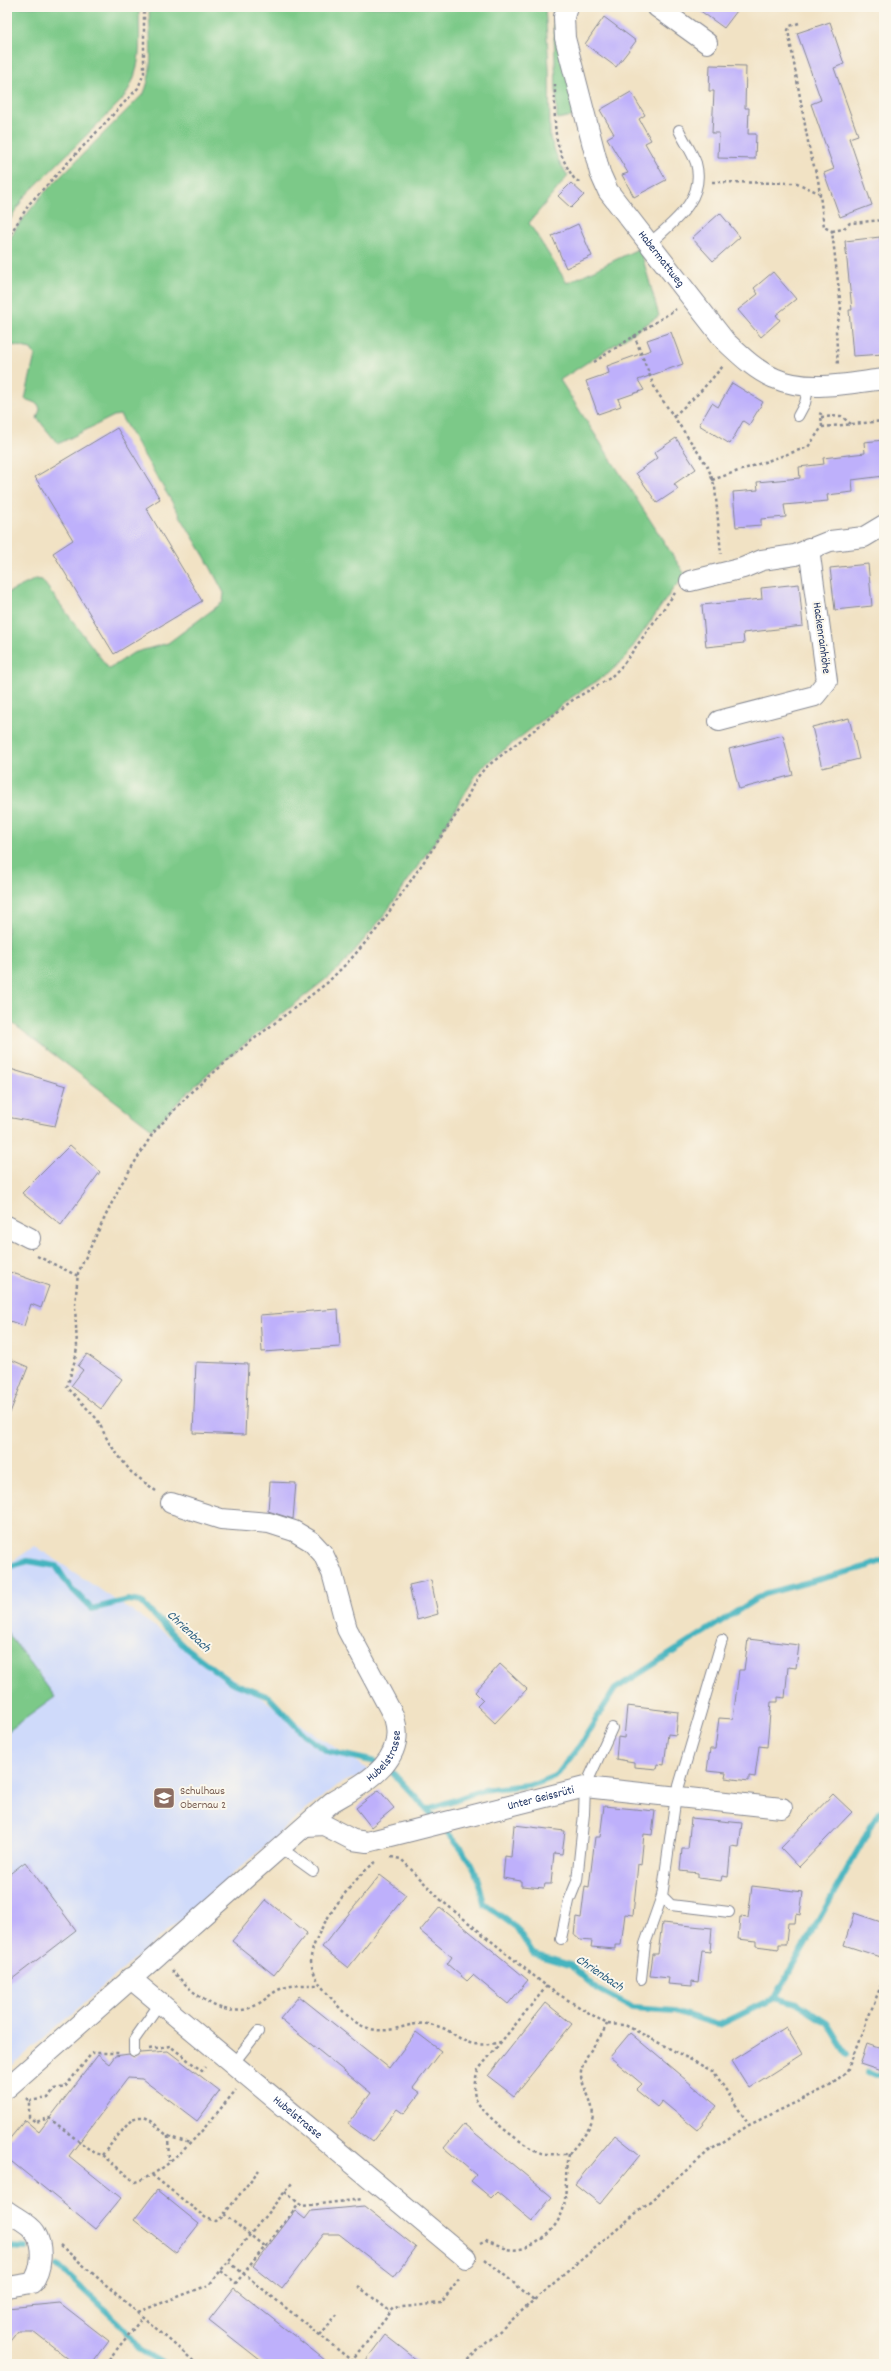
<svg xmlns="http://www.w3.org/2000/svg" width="891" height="2371" font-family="Dekko,sans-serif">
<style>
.built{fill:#cfdafa}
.green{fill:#7bc988;stroke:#4b7c73}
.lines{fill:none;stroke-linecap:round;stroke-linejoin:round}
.stream{stroke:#45b4bf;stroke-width:6}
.building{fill:#beb0fb}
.service-casing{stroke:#868891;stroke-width:12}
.minor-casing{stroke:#868891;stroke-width:22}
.path{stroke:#868891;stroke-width:2.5;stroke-dasharray:3 3;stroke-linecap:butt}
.service{stroke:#fff;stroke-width:10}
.minor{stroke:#fff;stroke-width:20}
.labels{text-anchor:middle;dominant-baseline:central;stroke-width:4;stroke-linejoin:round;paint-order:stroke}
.street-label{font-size:12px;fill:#1b2f5e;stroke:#fbf7ec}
.education-label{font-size:12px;fill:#785e54;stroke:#fbf7ec;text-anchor:start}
.water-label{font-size:13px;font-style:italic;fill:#2a5e80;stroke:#fbf7ec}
</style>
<rect width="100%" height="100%" fill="#fbf7ec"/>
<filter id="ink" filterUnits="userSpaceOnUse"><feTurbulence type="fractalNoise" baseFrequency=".025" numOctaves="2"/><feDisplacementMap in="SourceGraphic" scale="8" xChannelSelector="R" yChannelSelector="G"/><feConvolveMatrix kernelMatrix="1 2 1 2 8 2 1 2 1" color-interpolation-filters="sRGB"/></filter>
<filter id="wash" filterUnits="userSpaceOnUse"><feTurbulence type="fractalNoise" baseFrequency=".012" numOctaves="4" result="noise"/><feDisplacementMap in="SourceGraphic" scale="16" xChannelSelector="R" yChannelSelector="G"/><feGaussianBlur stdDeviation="0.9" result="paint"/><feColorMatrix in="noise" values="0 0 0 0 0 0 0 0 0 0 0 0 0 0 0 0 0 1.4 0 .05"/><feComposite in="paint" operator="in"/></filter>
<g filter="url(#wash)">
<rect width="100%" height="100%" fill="#f1e2c4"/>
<path class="built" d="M35,1546l335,225 -33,14 -32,26 -298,259v-505z"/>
<path class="green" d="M7,7h132c0,36 5,60 -16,92l-99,98 -17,28z
M149,7h396l4,61 1,70 9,24 9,14 -39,47 38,60 73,-35 19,68 -99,64 126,196 -13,13 -48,69 -17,16 -36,23 -86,67 -8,8 -38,62 -57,83 -42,50 -129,103 -26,24 -34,35 -145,-110v-426l29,-14 6,1 67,89 24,-16 35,-10 55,-41 1,-9 -18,-34 -86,-144 -6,1 -56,28 -21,-26 3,-9 -2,-5 -13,-5 10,-44 -4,-6 -24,-5v-99l9,-17 26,-33 102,-102c11,-25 5,-59 5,-86z
M553,7h7l17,103 -4,6 -16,3z
M7,1632l48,65 -48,35z"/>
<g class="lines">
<path class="stream" d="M7,1567l21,-6 28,5 14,21 22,22 36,-9 13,2 46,47 44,33 38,15 35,38 23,16 49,11
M389,1769l45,48
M428,1809l55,-19 52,-6 22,-9 23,-30 35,-56 149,-95 105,-28 15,-6
M447,1832c25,29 29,34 37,72l32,23 17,27 37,11 28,25 34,18 42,3 45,14 56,-27
M775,1998l104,-186 5,-3
M775,1998l22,6 30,19 20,32
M867,2071l9,4h8
M7,2247l19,1
M58,2266l63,59 19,25 24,14"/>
</g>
<g id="blocks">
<path class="building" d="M695,7h45l-16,21z
M604,17l32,24 -20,26 -31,-23z
M830,22l14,42 -10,4 24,67 -9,3 23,67 -32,12 -16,-44 10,-4 -23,-65 10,-4 -24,-67z
M710,65l36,1 -1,42h4l-1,26h8l-1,25 -37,-1 1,-25h-7l2,-42h-5z
M631,92l14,23 -6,4 12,21 -6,3 21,37 -32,17 -12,-22 6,-2 -21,-35 7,-4 -14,-24z
M571,183l13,12 -13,13 -13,-12z
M720,213l20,24 -27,24 -21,-23z
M578,224l14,32 -26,12 -14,-32z
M880,237l4,44 -3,2 3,71 -31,2 -4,-46h3l-7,-69z
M773,272l23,27 -20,16 4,5 -19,17 -23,-27 20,-16 -4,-6z
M671,332l12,32 -45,16 6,10 -26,9 3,7 -23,8 -12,-33 23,-8 -2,-7 44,-16 -4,-10z
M732,383l31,19 -14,23 -6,-4 -13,23 -31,-19 13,-22 6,4z
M117,428l43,71 -14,9 56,93 -88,53 -61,-101 20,-13 -38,-63z
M676,438l20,31 -22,15 4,5 -21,14 -21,-30 21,-15 -3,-5z
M884,440v36l-32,4 1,12 -26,3 1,6 -44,4 2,12 -25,2v6l-25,2 -3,-35 25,-2 -1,-8 43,-4 -1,-11 25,-3 -1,-6 42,-5 -1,-11z
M868,564l4,42 -37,4 -5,-42z
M799,584l4,42 -60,7 1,10 -38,4 -4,-42 60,-6 -1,-11z
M849,718l10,41 -37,9 -10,-41z
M783,735l10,40 -54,14 -10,-40z
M7,1068l59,18 -11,40 -48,-9z
M70,1145l30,27 -39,53 -39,-32z
M7,1271l42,15 -8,22 -10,-4 -7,22 -17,-6z
M338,1309l2,38 -78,5 -2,-37z
M87,1354l35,25 -21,30 -30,-23 12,-16 -5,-4z
M7,1358l21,9 -20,51h-1z
M196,1362l52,2 -3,71 -52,-2z
M270,1482l26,1 -3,36 -25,-8z
M431,1580l7,34 -21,6 -8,-35z
M748,1639l51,6 -3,23 -8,-1 -3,31 -7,-1v5h-7l-4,45 -8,-1 -4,31 -6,-1v5l-24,-3 1,-5 -19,-2 3,-22h5l4,-31 14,1 6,-49h5z
M500,1664l27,25 -32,34 -18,-17 6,-6 -8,-8z
M627,1706l51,6 -2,23 -8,-1 -4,31 -6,-1 -1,5 -23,-2v-5l-18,-3 2,-22 6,1z
M379,1790l15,18 -23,19 -15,-19z
M833,1794l19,18 -53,55 -18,-19z
M604,1806l51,5 -3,24 -8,-1 -3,31 -3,-1 -5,51 -8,-1 -4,31h-6v4l-24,-2 1,-6 -12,-1 -6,-5 2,-18 5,1 4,-32 4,1 6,-50h5z
M691,1818l51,5 -3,24 -8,-1 -3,31 -6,-1 -1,5 -23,-3v-5l-18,-2 2,-22h6z
M514,1825l51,6 -3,23 -8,-1 -3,31h-6l-1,4 -23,-2v-5l-18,-3 2,-22 6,1z
M25,1862l51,68 -69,53v-107z
M380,1875l26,20 -58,73 -26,-21z
M752,1886l51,6 -3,23 -4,-1 -1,9h-7l-2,21h-7v5l-23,-3v-5l-18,-2 2,-22 8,1z
M266,1900l41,33 -33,42 -42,-34z
M440,1907l88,73 -20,24 -35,-29 -6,6 -20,-17 5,-7 -32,-26z
M854,1913l30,10v35l-40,-13z
M662,1923l50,5 -2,24 -8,-1 -4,31 -6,-1v5l-24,-2 1,-6 -19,-2 3,-22h5z
M299,1996l90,72 27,-36 25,19 -28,37 7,5 -16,21 -7,-5 -25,33 -24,-18 23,-31 -91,-74z
M546,2003l26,21 -58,72 -26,-20z
M786,2027l16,27 -53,34 -17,-27z
M630,2033l87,73 -20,24 -35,-29 -5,6 -21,-17 6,-6 -32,-27z
M867,2044l17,6v22l-24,-8z
M168,2051l52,40 -23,30 -55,-42 -14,-1 -59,78 52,42 -26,31 -88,-71v-16l18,-22 14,12 59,-77 11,9 6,-8 14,-2 5,3 6,-4z
M464,2124l88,73 -20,24 -35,-29 -6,6 -20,-17 5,-6 -32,-27z
M615,2135l25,20 -40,49 -25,-20z
M157,2190l42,34 -23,29 -42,-33z
M364,2206l52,41 -22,30 -55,-43h-15l-42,55 -29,-23 42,-55 10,8 6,-8z
M234,2288l49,39 47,37h-65l-56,-44z
M60,2303l49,38 -17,23h-17l-42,-33h-15l-11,14v-37z
M385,2335l37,29h-59z"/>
</g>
</g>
<g filter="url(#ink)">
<use href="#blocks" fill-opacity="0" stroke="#868891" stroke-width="1"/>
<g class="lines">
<g class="service-casing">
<path id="service" d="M649,244c24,-22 57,-44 47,-81 -4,-11 -12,-22 -17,-33
M798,416l7,-13 4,-18
M281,1848l32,23
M662,1896l9,9 58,7
M561,1939l8,-38 8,-20 7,-67 1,-27 27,-59
M641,1979l4,-35 17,-48 14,-100 46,-156
M134,2051v-11l26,-37
M233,2064l25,-32"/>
</g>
<g class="minor-casing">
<g id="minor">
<path id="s1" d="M567,7l-3,10 1,21 35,135 8,18 117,150c15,14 30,29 49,37 33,15 76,5 110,1"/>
<path d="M657,7l50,36"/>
<path d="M690,581l53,-13 19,-8 33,-5 35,-14 34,-4 20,-12"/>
<path d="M719,721l96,-25 12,-15 -18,-133"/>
<path d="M7,1226l23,12"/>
<path id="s2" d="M306,1826l18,-1 29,15 14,2 218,-55 197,21"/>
<path id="s3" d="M130,1978l336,280"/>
<path id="s4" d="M7,2088l325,-286c32,-19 76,-40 62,-85l-47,-88 -15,-56 -9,-19 -12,-13 -17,-10 -25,-8 -48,-4 -50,-16"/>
<path d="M7,2211c8,6 23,13 28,21 9,15 7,39 -3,51l-25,4"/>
</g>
</g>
<path class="path" d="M799,23l-9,3 -2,4 22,123 8,26 6,48 8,4 9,77 -5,23 2,35
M555,84c0,42 -4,60 20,96l7,3
M712,182l85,1 22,10
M832,231l11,-2 7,-6 34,-3
M7,239l23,-36 108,-115 6,-15v-66
M634,335l21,54 53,78 7,20 6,67
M594,362l82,-53
M674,416l25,-23 25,-28
M821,417l20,-1 10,8
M822,427l62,-6
M712,480l96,-33 14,-20 -1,-13 -4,-2
M37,1256l41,20
M156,1491l-25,-19 -22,-29 -12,-24 -30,-32 8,-27 2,-13 -2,-42 3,-32 42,-87 33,-53 38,-41 55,-47 81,-62 23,-23 28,-32 87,-126 11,-23 9,-11 89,-69 36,-21 12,-12 53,-73
M391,1857l10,2 41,42 108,88 57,35 18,1 89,47 35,53
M376,1862c-21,13 -67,74 -65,99 2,16 12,28 22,39 9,11 21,24 35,28 23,8 39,-7 60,-4 34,5 28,28 73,18
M172,1970c18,21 49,51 80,37 10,-4 17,-12 26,-17 13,-6 28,-5 42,-5
M547,1986l-69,84c-3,11 -7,23 0,33 8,14 48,45 63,50 10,2 18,1 28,1 18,-23 32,-31 18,-61 -3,-7 -7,-14 -6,-21 3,-18 19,-31 26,-48
M149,2049l21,-3 32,25 3,-4
M26,2098l3,3v16l7,5 13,-4 45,35 8,2 33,27c39,-12 75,-61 101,-92
M29,2101l19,-3 6,-9 11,-2 27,-34h28
M168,2136l1,25
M102,2155l30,-36c19,-8 23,10 37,17 6,3 14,5 21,7
M152,2175l54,43 10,3 5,-3 38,-48
M285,2192l17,14 61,-7
M224,2214l41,33
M480,2244l6,-3c7,3 14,6 21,8 25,5 52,-20 57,-43 3,-17 1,-35 4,-52
M60,2245l137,119
M485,2259l49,41
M229,2262l123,99 42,-53 47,-5 19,-26
M221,2271l15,12 63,-79
M358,2286l33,26
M138,2312l71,-27 83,-102
M320,2335l19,-23
M105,2364l38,-47
M463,2364l71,-64 175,-149 40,-26 81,-39 17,-15 37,-93"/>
<use href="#service" class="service"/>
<use href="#minor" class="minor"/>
</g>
</g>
<defs>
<g id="school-square" transform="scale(1.15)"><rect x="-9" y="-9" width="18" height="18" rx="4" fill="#8d6e63" stroke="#fbf7ec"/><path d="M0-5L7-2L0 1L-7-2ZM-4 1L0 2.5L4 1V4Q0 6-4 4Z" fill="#fff"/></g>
</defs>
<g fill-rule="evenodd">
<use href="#school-square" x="164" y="1798"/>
</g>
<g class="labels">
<g class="street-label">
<text stroke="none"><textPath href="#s1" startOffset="277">Habermattweg</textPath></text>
<text transform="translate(821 638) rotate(82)">Hackenrainhöhe</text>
<text stroke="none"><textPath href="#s4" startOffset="505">Hubelstrasse</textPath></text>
<text stroke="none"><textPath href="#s2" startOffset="244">Unter Geissrüti</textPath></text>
<text stroke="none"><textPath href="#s3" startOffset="218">Hubelstrasse</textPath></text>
</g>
<g class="education-label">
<text x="180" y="1791">Schulhaus<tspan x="180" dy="14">Obernau 2</tspan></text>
</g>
<g class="water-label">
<text transform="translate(188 1632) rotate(43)">Chrienbach</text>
<text transform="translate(599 1974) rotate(34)">Chrienbach</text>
</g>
</g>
<rect width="891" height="2371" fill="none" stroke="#fbf7ec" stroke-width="24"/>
</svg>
